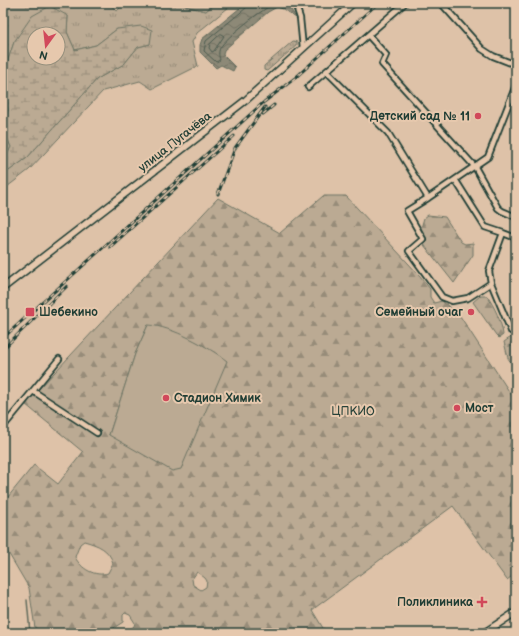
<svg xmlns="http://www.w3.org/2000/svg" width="519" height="636" font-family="'Balsamiq Sans',sans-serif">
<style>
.grass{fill:url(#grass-tufts);stroke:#6d7464}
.forest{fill:url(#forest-firs);stroke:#6d7464;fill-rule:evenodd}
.wetland{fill:url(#wetland-marsh);stroke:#6d7464;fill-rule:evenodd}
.pitch{fill:#bbaa93;stroke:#6d7464}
.water{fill:url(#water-waves);stroke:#616b5c}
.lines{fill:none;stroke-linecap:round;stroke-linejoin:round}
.shore{stroke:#4b5b4f;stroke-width:1}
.stream{stroke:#616b5c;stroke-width:1.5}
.street-casing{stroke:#1f3d34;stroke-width:8}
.secondary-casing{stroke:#1f3d34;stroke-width:9}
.street{stroke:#e6c8ad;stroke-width:4.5}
.secondary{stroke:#e6c8ad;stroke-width:6}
.rail-casing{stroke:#1f3d34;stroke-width:3}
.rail{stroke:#e6c8ad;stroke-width:1.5;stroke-dasharray:4.5;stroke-linecap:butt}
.poi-dot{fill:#d1495b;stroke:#e6c8ad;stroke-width:1.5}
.labels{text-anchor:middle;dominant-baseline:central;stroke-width:4;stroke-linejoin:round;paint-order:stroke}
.poi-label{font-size:12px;font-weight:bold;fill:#1f3d34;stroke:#e6c8ad;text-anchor:end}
.street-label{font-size:12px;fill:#1f3d34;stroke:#e6c8ad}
.park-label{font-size:12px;fill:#274239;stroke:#e6c8ad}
</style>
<defs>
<pattern id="grass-tufts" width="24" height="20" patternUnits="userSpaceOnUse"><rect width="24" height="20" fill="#bbaa93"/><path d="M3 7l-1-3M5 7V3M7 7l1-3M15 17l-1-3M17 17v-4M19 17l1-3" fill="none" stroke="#978c79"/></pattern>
<pattern id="forest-firs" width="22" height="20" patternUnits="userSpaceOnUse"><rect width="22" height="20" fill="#bbaa93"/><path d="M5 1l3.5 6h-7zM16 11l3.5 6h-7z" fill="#978c79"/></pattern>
<pattern id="wetland-marsh" width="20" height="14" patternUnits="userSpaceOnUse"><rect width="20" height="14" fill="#bbaa93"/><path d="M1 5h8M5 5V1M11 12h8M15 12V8" fill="none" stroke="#978c79"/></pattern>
<pattern id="water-waves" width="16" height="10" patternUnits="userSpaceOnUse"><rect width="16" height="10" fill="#8d8977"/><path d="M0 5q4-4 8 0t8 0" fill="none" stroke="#737162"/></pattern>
</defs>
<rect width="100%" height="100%" fill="#dec2a8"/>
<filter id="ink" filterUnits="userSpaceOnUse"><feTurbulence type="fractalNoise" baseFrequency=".025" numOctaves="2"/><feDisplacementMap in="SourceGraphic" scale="8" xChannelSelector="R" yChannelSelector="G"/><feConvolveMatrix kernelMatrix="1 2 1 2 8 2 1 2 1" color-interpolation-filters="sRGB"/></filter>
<g filter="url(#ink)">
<path class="grass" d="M9,3h99l9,8 8,-8h59l2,3 20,5 9,-8h19l-37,30 -5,9 6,24 -46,23 -12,-8 -37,10 -74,79 -26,20v-15l24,-17 70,-79 27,-15 14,-17 12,-3 -33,-15 -21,16 -21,5 -8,-18 1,-16 -54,26 -11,33v-62z
M293,41l4,1v3l-30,26 -3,-1v-4z
M3,83l5,27 -5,13z
M3,128l8,19 -8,16z"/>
<path class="forest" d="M323,196h23l74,80 10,13v8l4,6 8,-2 18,15 56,86v171l-9,7 -54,-74 -141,104 14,23h-200l8,-7 1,-3 -5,-8 -5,-2 -2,2v7l-17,11h-47l-7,-3 -2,3h-6l-9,-5 -6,-40 -26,-44v-41l31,-38 24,19 25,-32 -58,-48 193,-206 62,35zM148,325l-39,110 26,-81zM84,541c14,4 25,8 29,22l-5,10c-13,4 -27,-4 -33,-16l5,-13zM197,572l8,6 2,3 -1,6 -5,3 -8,-5 -1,-6z
M428,215l17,2 16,25 4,2 8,-1v12l-19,28 -30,-38 2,-6 -5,-11 3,-10z
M480,296h7c7,10 15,26 16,39l-4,3 -3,-3 -23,-33z
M511,337l5,2v32l-8,-13 -4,-16z"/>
<path class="wetland" d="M184,3h31l-9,8 -21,-5z
M50,6l18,10 -1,16 8,18 21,-5 21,-16 24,-3 11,4 -2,14 -12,3 -14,17 -27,15 -70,79 -24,17v-12l8,-16 -8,-19 5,-18 -5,-35 11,-33 18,-26zM34,34h24v24h-24z"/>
<path class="pitch" d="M148,325c23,1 61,22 79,36l-46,108 -9,2 -63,-36 26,-81z"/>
<path class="water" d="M246,3h41l9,15 -13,-9 -6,-2 -9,5 -44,38 -1,5 12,12 -2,4 -12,-6 -5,3 -16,-16v-7l2,-6z"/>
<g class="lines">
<path class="shore" d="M248,3l-2,5 -40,33 -2,10 12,11 4,-2c-1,-4 -2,-7 0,-12 6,-11 43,-39 55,-45
M221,34l3,2 -10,15 -2,1 -3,-4 1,-4z"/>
<path class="stream" d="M27,600l3,33"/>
<g class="street-casing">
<path id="street" d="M295,3l5,15 3,30
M441,3l41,46 11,7 23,9
M368,35l18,20 -4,9 93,103 23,41 4,3 14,6
M327,72l61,61 40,65 -21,13 16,28 -14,12 33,46 10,4 16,-3 23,-15
M308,87l97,-84
M456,181l29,46 18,6
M428,198l60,-41 28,-72
M516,238l-13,-5 -14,38 2,12 20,48 5,2
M511,331l5,-13
M33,391l64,42
M3,427l56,-68"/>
</g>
<g class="secondary-casing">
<path id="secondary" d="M3,288l243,-188 107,-97
M484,633l32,-21"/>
</g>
<use href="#street" class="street"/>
<use href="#secondary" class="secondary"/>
<g class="rail-casing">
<path id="rail" d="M263,114l11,-9
M218,194l17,-46 30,-41
M110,247l124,-111
M3,338l261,-236 31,-24 83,-75
M3,349l64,-63"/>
</g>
<use href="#rail" class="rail"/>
</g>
</g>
<g class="poi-dot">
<circle cx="478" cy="116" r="4"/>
<rect x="25" y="307" width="10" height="10" rx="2"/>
<circle cx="471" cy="312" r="4"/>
<circle cx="166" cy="398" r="4"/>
<circle cx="457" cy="408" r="4"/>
<path d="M480 596h4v4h4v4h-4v4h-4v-4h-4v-4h4z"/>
</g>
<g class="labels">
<g class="poi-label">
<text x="470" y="116">Детский сад № 11</text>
<text x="39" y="312" text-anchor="start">Шебекино</text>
<text x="463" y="312">Семейный очаг</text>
<text x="174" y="398" text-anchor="start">Стадион Химик</text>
<text x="465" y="408" text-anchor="start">Мост</text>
<text x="473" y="602">Поликлиника</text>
</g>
<g class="street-label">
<text transform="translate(175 142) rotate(-38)">улица Пугачёва</text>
</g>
<g class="park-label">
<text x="353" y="411">ЦПКИО</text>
</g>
</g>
<rect width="519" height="636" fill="none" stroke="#e6c8ad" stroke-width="16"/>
<rect x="8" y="8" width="503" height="620" fill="none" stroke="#1f3d34" stroke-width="1.5" filter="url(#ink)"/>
<g transform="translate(46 46) rotate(195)"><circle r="19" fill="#e6c8ad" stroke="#96907d"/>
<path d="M0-3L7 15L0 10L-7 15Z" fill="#d1495b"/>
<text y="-6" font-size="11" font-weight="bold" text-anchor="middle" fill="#1f3d34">N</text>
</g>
</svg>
